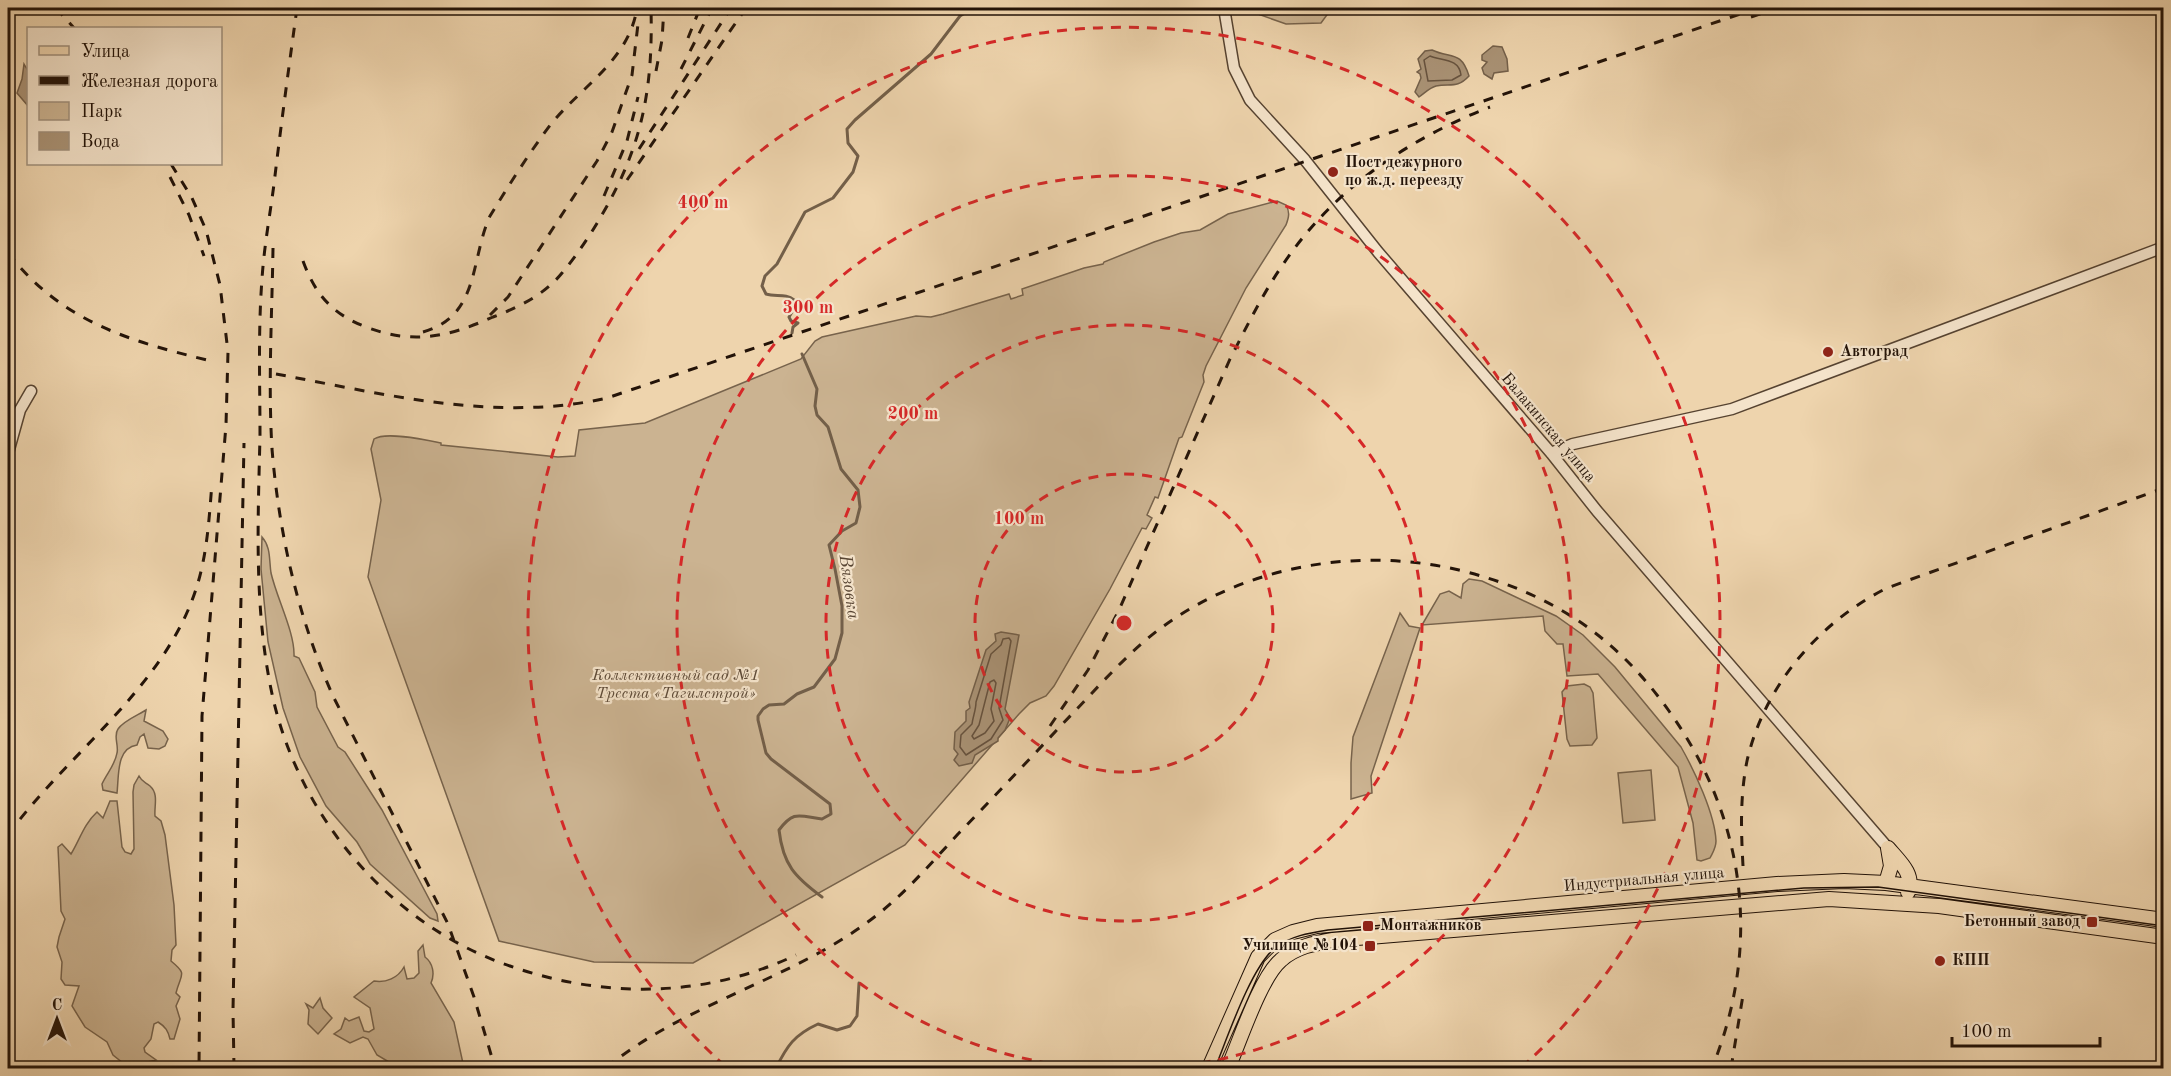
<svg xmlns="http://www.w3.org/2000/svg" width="2171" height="1076" font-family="'Old Standard TT',serif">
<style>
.green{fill:#cbb391;stroke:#77634c;stroke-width:1.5}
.water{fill:#a99275;stroke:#735f49;stroke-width:1.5}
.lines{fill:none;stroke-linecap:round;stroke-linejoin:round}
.shore{stroke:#66523e;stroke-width:1.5}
.stream{stroke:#735f49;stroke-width:3}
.minor-casing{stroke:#564331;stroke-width:13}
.major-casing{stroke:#231308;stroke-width:16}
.minor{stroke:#f4e3ca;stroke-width:10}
.major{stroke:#eed4ad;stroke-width:14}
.tram{stroke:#231308;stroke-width:1.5}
.rail{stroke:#231308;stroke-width:3;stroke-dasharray:10 10;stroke-linecap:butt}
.ring{fill:none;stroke:#d62828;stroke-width:3;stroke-dasharray:10 8}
.poi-dot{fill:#8f2418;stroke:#f4e3ca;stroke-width:2}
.labels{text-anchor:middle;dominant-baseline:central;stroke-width:4.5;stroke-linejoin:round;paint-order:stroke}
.poi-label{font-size:16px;font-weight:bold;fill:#231308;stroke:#f4e3ca;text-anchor:start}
.street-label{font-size:16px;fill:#231308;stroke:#f4e3ca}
.park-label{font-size:16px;font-style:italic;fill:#5e4b38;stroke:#f4e3ca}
.water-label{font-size:18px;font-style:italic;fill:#594634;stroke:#f4e3ca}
.centre{fill:#d62828;stroke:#f4e3ca;stroke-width:3}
.ring-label{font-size:18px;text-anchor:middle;font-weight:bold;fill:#d62828;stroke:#f4e3ca;stroke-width:4.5;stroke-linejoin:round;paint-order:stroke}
</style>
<rect width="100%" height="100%" fill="#eed4ad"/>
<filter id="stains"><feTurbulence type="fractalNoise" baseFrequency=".00333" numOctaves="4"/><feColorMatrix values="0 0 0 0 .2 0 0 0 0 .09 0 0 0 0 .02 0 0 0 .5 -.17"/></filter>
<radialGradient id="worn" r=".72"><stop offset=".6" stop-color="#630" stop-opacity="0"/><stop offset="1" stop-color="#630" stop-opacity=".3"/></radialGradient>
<path class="green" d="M1251,8h81l-11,15 -35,1 -34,-12z
M1277,201l9,4c4,7 3,12 0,20l-40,63 -40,78 -3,9 1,7 -22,55 -3,1 -21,60 -3,-1 -8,18 5,3 -6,11 -4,-1 -32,61 -56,97 -8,10 -16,7 -11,11 -114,131 -212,118 -99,-1 -95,-21 -131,-364 13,-77 -10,-51 3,-10c12,-8 52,1 67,4v2l117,12 17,-1 4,-26 66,-7 156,-64 14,-18 7,-4 94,-21 15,1 12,-3 66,-20 2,5 12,-4 -1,-6 62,-21 19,-4 1,-2 50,-20 27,-9 19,-3 28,-16z
M262,537c9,10 7,23 9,36 6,26 24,60 23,83l5,2 16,34 2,15 21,40 7,5 37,58 55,104 1,7 -8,-3 -60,-54 -13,-22 -31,-36 -26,-49 -17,-49 -15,-66 -7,-73z
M1469,579l13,2 74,35 27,19 32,32 66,80c13,23 34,67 35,94 0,7 -3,11 -6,17l-9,3 -4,-1 -4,-37 -15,-56 -80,-93 -31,2 -4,-32h-6l-12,-13 -2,-15 -121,9 18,-31 9,-3 12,7 2,-14z
M1400,613l9,13 11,2 -49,148 1,17 -21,6v-36l2,-26z
M1584,684l6,3 3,6 4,45 -5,7 -22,1 -3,-7 -5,-47 5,-6z
M146,710l-2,11 19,10 5,8 -3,7 -6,3 -11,-1 -4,-14 -4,3 -3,8c-21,3 -18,31 -20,48l-14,-3 -1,-6c5,-11 13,-19 15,-31 2,-8 -4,-17 1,-24 5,-8 20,-14 28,-19z
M1651,770l4,50 -32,3 -5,-50z
M139,776c3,6 6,6 11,10 9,8 4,20 5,30l6,5 4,14 9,70 2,40 -4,5 -1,11c17,14 10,12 5,32l4,4 -4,9 4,13 -6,20h-4c-2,-8 -4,-12 -12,-17l-4,2 -3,15 -7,9 1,4 11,8 -9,2 -1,6c-9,0 -14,-6 -23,-5l-10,-8 -6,-13 -22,-15 -13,-21 7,-20 -14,-1 -4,-6 1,-17 -5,-15 2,-10 6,-18 -4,-8 -3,-64 4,-3 9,10c9,-15 13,-30 26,-42l6,6 7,-17h7l5,46 3,5 6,2 3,-5 -1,-57 1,-7z
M423,945l2,12c8,6 10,17 6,26l23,39 10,46h-40l-1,-5 -6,5h-29l1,-6 -12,-7 -9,-16 -5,-2 -13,6 -16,-9 7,-5 4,-11 4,3 10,-4 5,14 5,1 5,-3 -4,-21 -16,-11 20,-16c12,2 24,-3 30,-14l3,12 7,-1 5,-5 -1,-22z
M320,998l3,10 9,10 -14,16 -10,-10 1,-14 -3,-6 7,4z"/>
<path class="water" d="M1493,46l9,1 5,12 1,12 -14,2 -2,6 -8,-5 -2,-6 5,-6 -5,-2v-5z
M1432,50c19,9 29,0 37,26 -12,13 -19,7 -33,10 -7,2 -11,7 -17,11l-4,-5 6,-14 -1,-4 -3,-2 4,-3 -3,-10 7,-8z
M24,64l4,7v35l-11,-13 5,-14z
M1001,632l18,3 -14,74 5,9 -5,12 -7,8v3l-23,14 -3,8 -13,3 -5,-6 4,-6 -4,-5 1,-17 11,-11v-10l4,-3 -1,-6 17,-52 10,-9 -1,-7z"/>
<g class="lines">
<path class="shore" d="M1430,56c12,5 29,2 31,19l-9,5 -24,1 -4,-21z
M1009,638l2,3 -12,67 4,12 -12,19 -25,16 -6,-8 1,-12 11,-11c1,-8 4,-14 4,-22l15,-48 10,-9 2,-6z
M994,680l2,3 -5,26 3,12 -9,12 -11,6 -2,-3 7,-11 11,-43z"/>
<path class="stream" d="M1003,8h21
M792,333l1,-6 5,-4 -7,-2 -2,-4 6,-10 -1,-7c-8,-7 -18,-3 -28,-6l-4,-8 3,-10 12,-12 28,-52 28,-14 20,-26 5,-16 -10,-13 -1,-14 8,-9 76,-66 29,-38 13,-8
M802,354l15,35 -2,17 2,9 11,12 13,42 17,21 2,17 -4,16 -14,8 -13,14 6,24 7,37v27l-7,26 -21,28 -17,7 -13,10 -15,1 -6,4 -5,7v4l8,33 5,6 59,45 1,10 -9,5c-23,-3 -28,-9 -43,11 4,35 16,47 43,67
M776,1068c11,-22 18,-33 42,-44l19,6 13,-4 7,-10 2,-33"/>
<g class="minor-casing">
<path id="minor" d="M1224,8l10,60 16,32 55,60 73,92 173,201 46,58 291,337
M8,453l12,-43 11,-19
M1551,453l22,-9 159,-35 432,-162"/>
</g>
<g class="major-casing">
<path id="major" d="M1888,848c11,13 27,26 20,44
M1886,883l5,-17 -3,-18
M1209,1068l49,-111 17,-17 18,-8 24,-6 460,-42 67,-3 42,2 278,37
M1228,1068c12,-27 32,-90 53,-108 14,-13 34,-17 52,-20l496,-41 110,7 225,31"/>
</g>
<use href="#minor" class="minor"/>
<use href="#major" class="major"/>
<path class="tram" d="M1215,1068c12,-29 36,-101 60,-120 15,-12 34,-15 53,-18l476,-42 74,-1 286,39"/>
<path class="rail" d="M56,8l18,20
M297,8c-8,58 -16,117 -23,176 -4,31 -10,63 -12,95 -4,52 -2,105 -2,157 -2,84 -6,170 11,253 25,125 118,236 239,277 95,33 195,32 286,-11
M1751,17l28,-9
M688,38l12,-30
M681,69l31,-61
M656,71l6,-31 2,-32
M639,149l92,-141
M171,164l21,34 14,32 14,55 8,67 -2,73 -24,291 -3,352
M170,177l19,38 15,41
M627,180l119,-172
M604,196l23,-55 11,-44
M273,248c-1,67 -5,135 -1,201 7,85 26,169 61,247l115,228 26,73 21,71
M8,253c54,69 121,88 203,108
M303,261c12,33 29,53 63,66 47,18 82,10 127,-10 26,-10 51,-22 69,-44 15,-18 29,-39 41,-60 40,-69 50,-126 48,-205
M490,315l18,-18 89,-136 15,-29 20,-57 6,-51
M423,332c57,-16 47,-72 67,-116 19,-31 39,-63 61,-92 31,-38 78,-64 86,-116
M276,374c108,20 221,49 331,24l1151,-390
M1050,726l38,-56 31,-60 111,-251c17,-33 33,-66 54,-96 50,-74 124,-124 206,-156
M8,835c58,-80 152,-144 186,-240 13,-36 15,-75 18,-112
M1743,866c-2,-36 -3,-70 4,-105 17,-75 72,-139 140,-173l277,-100
M234,1068l-1,-58 11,-567
M606,1068c83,-68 193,-89 276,-157 28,-23 51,-50 76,-77 39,-40 77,-81 115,-121 27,-28 53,-58 84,-82 85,-65 199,-85 302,-61 90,22 156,65 210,141 77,108 93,234 43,357
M1731,1068l13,-79"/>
</g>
<g class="ring">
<circle cx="1124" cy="623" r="149"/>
<circle cx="1124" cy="623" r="298"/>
<path d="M1085 1068A447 447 0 1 1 1163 1068"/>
<path d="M725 1066A596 596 0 1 1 1523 1066"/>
</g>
<g class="poi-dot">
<circle cx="1333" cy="172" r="6"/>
<circle cx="1828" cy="352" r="6"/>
<rect x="2086" y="916" width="12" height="12" rx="3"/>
<rect x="1362" y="920" width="12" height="12" rx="3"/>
<rect x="1364" y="940" width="12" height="12" rx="3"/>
<circle cx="1940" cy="961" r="6"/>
</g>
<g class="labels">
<g class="poi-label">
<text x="1345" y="163">Пост дежурного<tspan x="1345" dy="18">по ж.д. переезду</tspan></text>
<text x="1840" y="352">Автоград</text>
<text x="2080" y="922" text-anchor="end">Бетонный завод</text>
<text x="1380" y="926">Монтажников</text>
<text x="1358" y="946" text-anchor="end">Училище №104</text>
<text x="1952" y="961">КПП</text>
</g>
<g class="street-label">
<text transform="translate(1548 428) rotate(50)">Балакинская улица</text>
<text transform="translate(1644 880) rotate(-5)">Индустриальная улица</text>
</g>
<g class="park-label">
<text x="676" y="676">Коллективный сад №1<tspan x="676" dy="18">Треста «Тагилстрой»</tspan></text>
</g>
<g class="water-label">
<text transform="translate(849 587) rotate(82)">Вязовка</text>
</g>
</g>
<circle cx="1124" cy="623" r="9" class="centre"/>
<g class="ring-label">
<text x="703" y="208">400 m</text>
<text x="808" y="313">300 m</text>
<text x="913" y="419">200 m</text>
<text x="1019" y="524">100 m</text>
</g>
<rect width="2171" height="1076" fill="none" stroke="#eed4ad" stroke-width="30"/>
<rect x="9" y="9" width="2153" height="1058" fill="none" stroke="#231308" stroke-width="3"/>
<rect x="15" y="15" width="2141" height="1046" fill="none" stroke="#231308" stroke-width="1.5"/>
<rect x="27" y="27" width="195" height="138" fill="#f4e3ca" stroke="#a0907c" stroke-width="1.5"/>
<rect x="39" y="46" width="30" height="9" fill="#eed4ad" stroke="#a0907c" stroke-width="1.5"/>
<text x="81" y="57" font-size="18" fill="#231308">Улица</text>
<rect x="39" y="76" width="30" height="9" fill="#231308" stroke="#a0907c" stroke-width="1.5"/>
<text x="81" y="87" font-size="18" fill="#231308">Железная дорога</text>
<rect x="39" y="102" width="30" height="18" fill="#cbb391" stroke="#a0907c" stroke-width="1.5"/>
<text x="81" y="117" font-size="18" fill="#231308">Парк</text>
<rect x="39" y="132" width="30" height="18" fill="#a99275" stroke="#a0907c" stroke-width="1.5"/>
<text x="81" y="147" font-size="18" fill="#231308">Вода</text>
<g transform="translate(57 1019)" stroke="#f4e3ca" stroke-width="4.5" paint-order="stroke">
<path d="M0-4.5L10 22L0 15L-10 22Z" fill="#231308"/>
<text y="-9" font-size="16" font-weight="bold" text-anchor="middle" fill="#231308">С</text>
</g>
<path d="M1952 1037v9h148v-9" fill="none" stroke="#231308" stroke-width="3"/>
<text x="1961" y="1037" font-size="18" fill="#231308" stroke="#f4e3ca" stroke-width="4.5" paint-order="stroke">100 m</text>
<rect width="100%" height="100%" filter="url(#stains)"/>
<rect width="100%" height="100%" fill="url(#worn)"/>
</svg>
